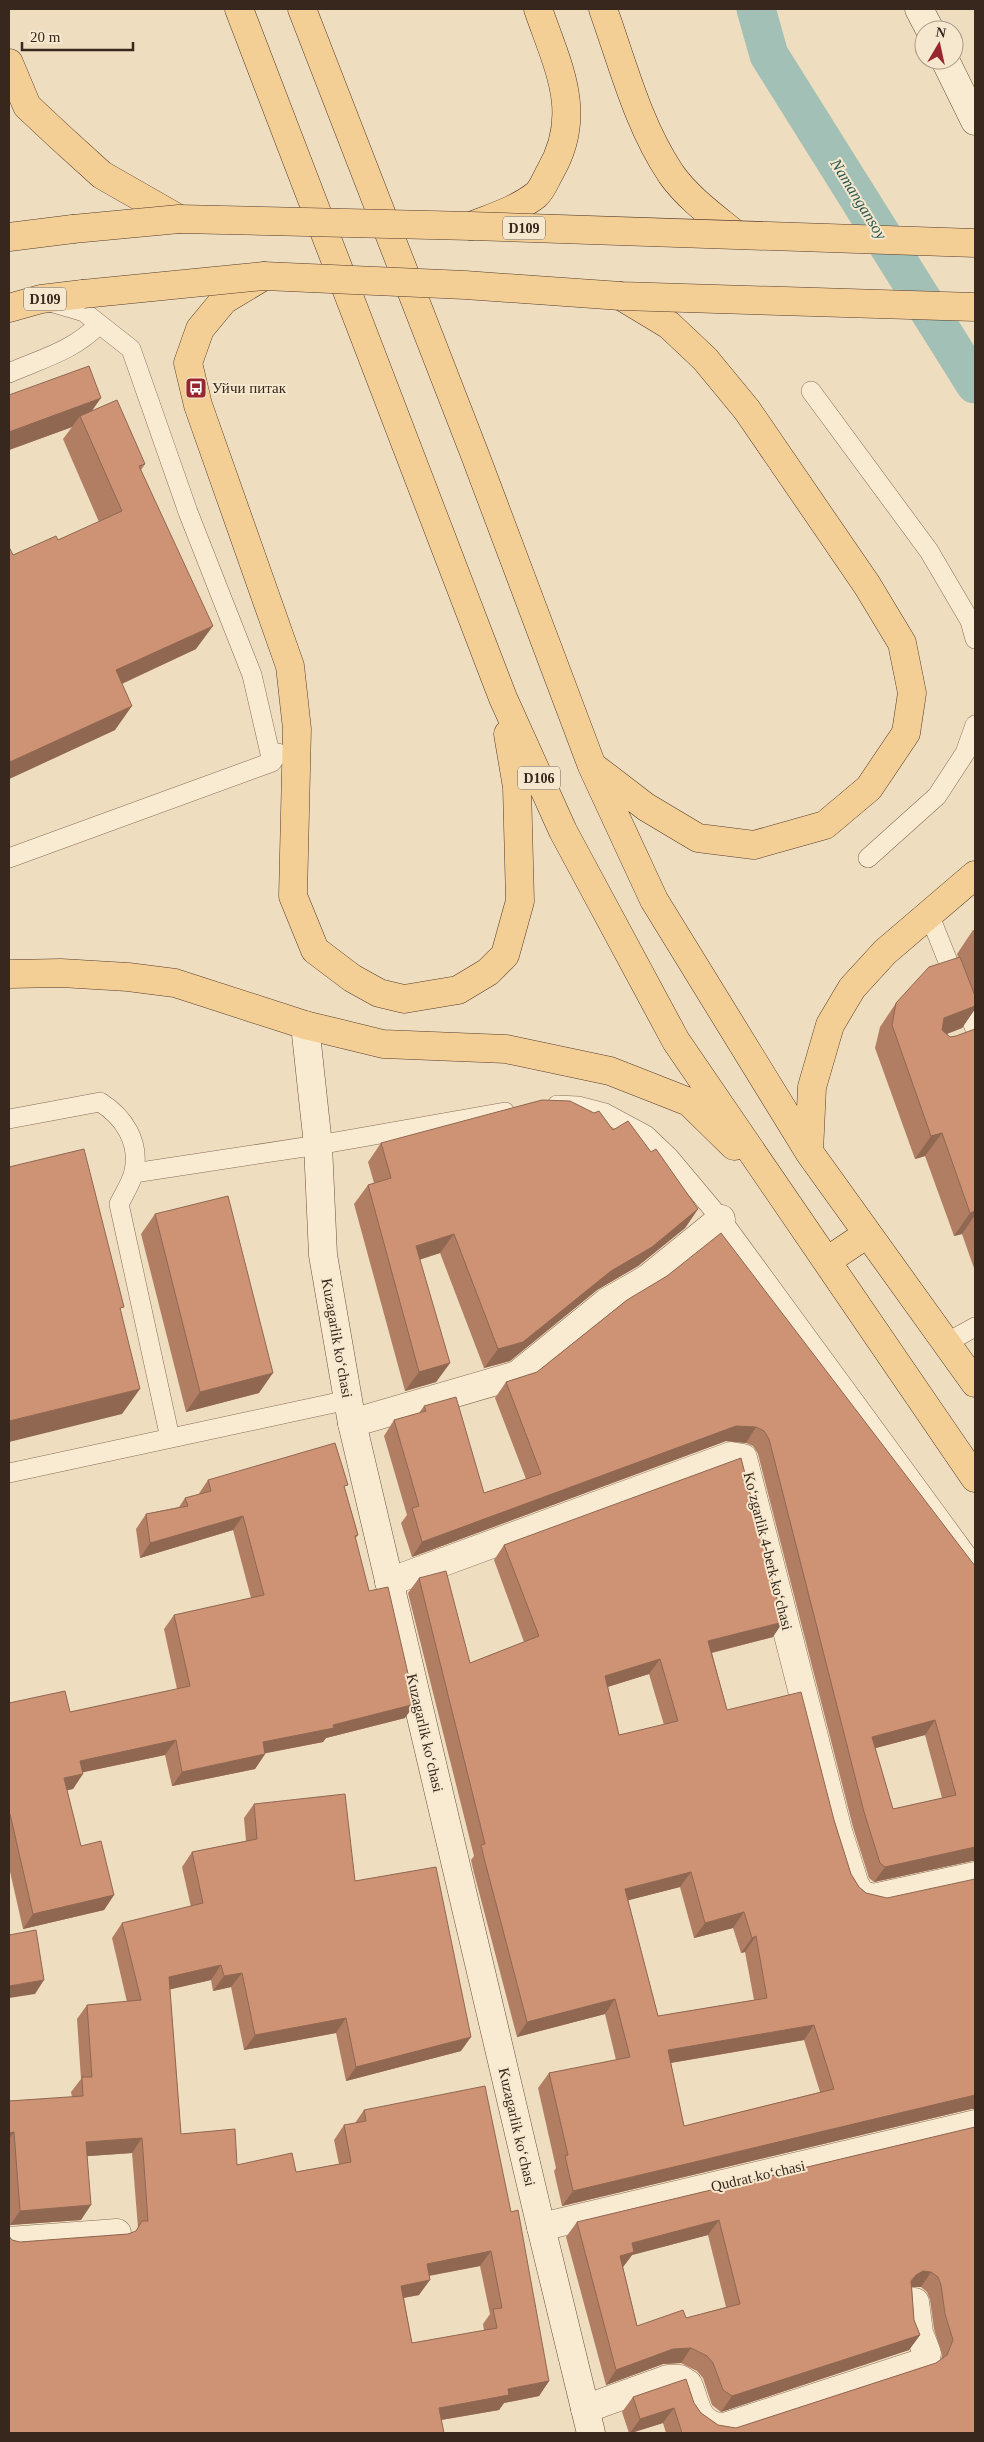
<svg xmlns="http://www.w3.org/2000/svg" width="984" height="2442" font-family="'Times New Roman',serif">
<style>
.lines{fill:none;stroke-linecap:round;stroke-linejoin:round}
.canal{stroke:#a2c0b5;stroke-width:39}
.lane-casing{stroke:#886d57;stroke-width:20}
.street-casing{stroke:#886d57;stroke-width:29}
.secondary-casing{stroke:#694e3a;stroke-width:29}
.primary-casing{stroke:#553c2c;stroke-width:29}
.lane{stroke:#f9ebd2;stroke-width:19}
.street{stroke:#f9ebd2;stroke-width:28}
.secondary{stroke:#f9ebd2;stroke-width:28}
.primary{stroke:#f4cf95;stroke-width:28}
.primary-bridge-casing{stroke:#553c2c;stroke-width:29;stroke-linecap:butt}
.primary-bridge{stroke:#f4cf95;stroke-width:28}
.wall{fill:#b17e64;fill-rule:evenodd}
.shaded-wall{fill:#906751}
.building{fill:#ce9374;stroke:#906751;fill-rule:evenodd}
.labels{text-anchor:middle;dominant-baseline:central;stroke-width:4;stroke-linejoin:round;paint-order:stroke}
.shield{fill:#f6e8cf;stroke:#706152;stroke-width:1}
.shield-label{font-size:14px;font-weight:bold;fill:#37271c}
.poi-label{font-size:15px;fill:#37271c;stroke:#f6e8cf;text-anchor:start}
.street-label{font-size:15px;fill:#37271c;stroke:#f6e8cf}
.water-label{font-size:16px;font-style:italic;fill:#2b5751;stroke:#f6e8cf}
</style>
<rect width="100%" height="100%" fill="#efddbf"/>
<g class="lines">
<path class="canal" d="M756,9l13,46 206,329"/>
<g class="lane-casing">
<path id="lane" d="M50,302l34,10 47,37 57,163 64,163 20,87
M9,373c32,-14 66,-23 90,-49
M811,391l118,160 41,70 5,18
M9,858l263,-96 6,-9
M868,858l69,-62 28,-43 10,-28
M929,914l46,115
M557,1105l21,1 27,7 41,22 23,22 52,62 254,347
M9,1119l91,-17c24,15 40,40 34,69 -2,11 -10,23 -15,33l51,234
M134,1173l184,-28 187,-33
M946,1343l29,-16
M9,1473l339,-73"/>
</g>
<g class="street-casing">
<path id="street" d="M352,1423l165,-48 90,-73 40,-23 74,-60
M389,1582l342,-126 12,2 95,373 17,54 6,9 12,4 102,-22
M541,2227l434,-103
M9,2241l108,-8
M585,2409l83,-30h12l8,5c10,23 6,37 33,44l200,-65 5,-4 1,-6 -8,-20 -4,-31"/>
</g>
<g class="secondary-casing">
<path id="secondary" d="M919,9l11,21
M945,60l30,61
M305,1025l13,120 5,110 29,168 189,804 50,206"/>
</g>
<g class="primary-casing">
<path id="primary" d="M239,9l264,689 60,133 113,210 299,437
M302,9l173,446 117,311 62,134 155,252 166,231
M603,9c20,56 35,116 68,165 17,24 42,42 64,60
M9,63l18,43 32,30 43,39 77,44
M471,226c22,-9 46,-16 65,-31 6,-5 10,-16 14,-23 34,-58 8,-105 -12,-163
M9,237l64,-8
M264,276l-40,24 -24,29 -12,34 10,42 92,261 7,63 -4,167 22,54 37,28 27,15 25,6 54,-9 30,-18 17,-17 15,-54 -3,-114 -9,-53
M9,308l32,-9 42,-5
M595,768l51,39 52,31 56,7 71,-20 44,-37 37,-55 6,-40 -10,-50 -35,-58 -120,-175 -42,-51 -36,-34 -48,-29
M9,974l52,-1 67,4 47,6 130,42 78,19 123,5 104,22 79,31 45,44
M809,1152l3,-65 18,-62 22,-37 33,-36 90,-77
M827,1261l40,-27"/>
</g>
<use href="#lane" class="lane"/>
<use href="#street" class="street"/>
<use href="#secondary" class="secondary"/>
<use href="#primary" class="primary"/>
<g class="primary-bridge-casing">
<path id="primary-bridge" d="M73,229l106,-10 292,7 504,17
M83,294l181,-18 201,9 156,11 354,11"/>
</g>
<use href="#primary-bridge" class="primary-bridge"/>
</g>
<path class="wall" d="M9,395l84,15 52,54 -4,6 55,179 -74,35 -7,46 -106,49v-232l4,8 45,-15 41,-18 -36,-83 9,-12 -63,23z
M973,930h2v79l-13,19 -15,6 3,3 6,-1 19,-7v242l-13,-37 -8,2 -29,-80 -10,3 -40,-111 5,-21 16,-24 62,-46 -1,-3z
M613,1130l38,22 47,57 -13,19 -47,38 -41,24 -87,71 -26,7 -44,-115 -21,7 31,103 -14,19 -31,9 -51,-187 14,-19 6,-2 -6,-21 13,-19z
M155,1214l104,179 -73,19 -45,-178z
M627,1300l348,266v295h-3l-98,21 -5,-4 -16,-51 -95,-373 -5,-8 -7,-3 -20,-2 -314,116 -11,-34 6,-8 -23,-79 10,-16 25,-7 5,-7 60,87 42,-14 -31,-81 11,-16 31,-10zM925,1735l17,63 -49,11 -18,-61z
M208,1480l137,9 13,46 -3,4 14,52 36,127 -79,20 -3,4 -58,11v1l-10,15 -83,17 -7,-31 -82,17 -10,17 -6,1 14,56 33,49 -10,15 -81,19 -14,-62v-164l61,9 107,-23 -13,-60 10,-14 77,-17 -18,-68 -93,28 -4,-29 10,-15 33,-7 6,-9 13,-3z
M504,1545l269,92 -61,16 15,57 107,110 17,54 8,13 7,6 21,5 84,211 -409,97 -8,-35 2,-3 -18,-80 11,-15 67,-13 -11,-46 -88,23 -43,-164 -3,-13 3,-4 -66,-263 11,-15 51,85 54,-21 -30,-82zM649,1674l15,51 -45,10 -11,-48zM680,1887l14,51 39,-10 8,25 4,-1 9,48 -96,16 -30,-116zM804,2040l16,52 -136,34 -13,-63z
M254,1804l101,77 106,170 -115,30 -10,-48 -92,17 -13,-63 -18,4 -2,-11 -41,9 11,145 56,31 59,7 43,-8 -5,-24 10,-15 11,-2 9,-13 147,102 38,169 -10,15 -35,7 -5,7 -58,10 -429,-180 8,2 108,-8 7,-2 3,-4 -6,-75 -45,3 -6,64 -71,5 -1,-13v-111l63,-4 -1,-5 10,-13 -4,-60 10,-14 40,-3 -15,-64 10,-15 69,-16 -9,-40 10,-15 54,-11 -2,-23zM480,2266l10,48 -7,10 1,7 -72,12 -8,-45 15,-3 10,-19z
M975,2127v306h-309l-3,-10 -31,10h-3l-7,-21 11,-15 61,6 7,10 17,12 18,3 200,-65 5,-3 1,-5 -8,-26 -4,-29 -3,-8 -6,-5h-9l2,33 6,15 -11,15 -188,62 -9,-7 -9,-27 -6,-7 -16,-8 -18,1 -57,21 -40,-148 11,-15zM708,2235l18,72 -40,11 -49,8 -14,-59 9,-12z"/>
<path class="shaded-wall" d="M101,398l-17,24 -4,-6 -8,11 -63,23v-18z
M213,626l-17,23 -97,45 17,-24z
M132,706l-17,24 -106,49v-15l1,-2z
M975,1006v3l-13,19 -34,13 16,-23z
M942,1133l-17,23 -10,3 16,-23z
M698,1209l-13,19 -47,38 -41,24 -87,71 -26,7 14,-19z
M975,1211v4l-13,19 -8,2 16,-23z
M454,1234l-14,19 -38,12 14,-19z
M450,1363l-14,19 -31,9 14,-19z
M273,1373l-14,20 -73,19 14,-20z
M140,1389l-18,25 -113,28v-21z
M736,1426l20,1 -10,16 -20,-2 -314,116 10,-15z
M243,1516l-10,14 -93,28 10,-15z
M783,1622l-10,15 -75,19 10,-15z
M660,1659l-11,15 -55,17 11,-15z
M415,1704l-10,14 -79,20 -3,4 -71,14 11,-14 70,-17z
M935,1720l-10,15 -64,17 11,-15z
M176,1740l-11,15 -95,20 10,-14z
M265,1754l-10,15 -83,17 10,-14z
M83,1774l-10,15 -19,4 10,-15z
M975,1847v14h-3l-98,21 11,-15z
M691,1872l-11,15 -66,17 11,-15z
M114,1895l-10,15 -81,19 10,-15z
M744,1912l-11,16 -39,10 11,-15z
M756,1936l-11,16 -4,1 11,-15z
M221,1965l-10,15 -52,12 10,-15z
M242,1973l-11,14 -18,4 11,-15z
M44,1980l-9,14 -26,4v-12z
M615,1999l-10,15 -88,23 10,-15z
M346,2018l-10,15 -92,17 11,-15z
M814,2025l-10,15 -146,25 10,-15z
M471,2037l-10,14 -115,30 10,-14z
M975,2095v14h-4l-409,97 11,-15z
M14,2132l-5,7v-6z
M142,2138l-10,15 -56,4 10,-15z
M91,2205l-10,15 -71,5 10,-14z
M719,2220l-11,15 -76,20 -9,12 -14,4 11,-15 12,-13z
M491,2251l-11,15 -64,12 11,-14z
M923,2271l8,1 -10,15h-8l-8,3 11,-15z
M430,2280l-11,15 -28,5 10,-14z
M920,2335l-11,15 -188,62 11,-16z
M691,2348l-10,15 -18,1 -57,21 10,-15 57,-21z
M549,2381l-10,15 -35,7 -5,7 -70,12 10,-14 69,-19z
M674,2408l-11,15 -33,10 10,-14z"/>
<path class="building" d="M89,366l12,32 -92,34v-37z
M117,400l28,64 -6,2 74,160 -97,44 16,36 -122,56 -1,-4v-211l4,8 43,-19 2,4 64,-29 -42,-95z
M960,957l15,39v10l-31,12 -2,12 8,7 6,-1 19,-7v182l-5,2 -28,-80 -11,3 -39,-111 4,-22 33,-36z
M542,1100l28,1 24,12 5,-2 14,19 15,-9 23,31 5,-3 42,60 -46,38 -41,24 -88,71 -25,7 -44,-115 -38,12 34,117 -31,9 -51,-187 23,-7 -10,-35z
M84,1149l40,158 -4,1 20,81 -131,32v-254z
M228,1196l45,177 -73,19 -45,-178z
M721,1233l254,333v281l-90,20 -5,-4 -16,-51 -95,-373 -5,-8 -8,-4 -20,-1 -314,116 -10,-34 7,-2 -25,-86 32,-9 -2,-5 32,-9 28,96 57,-19 -35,-92 31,-10 90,-72 40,-24zM935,1720l21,75 -63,14 -21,-72z
M335,1443l13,42 -4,1 14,49 -3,1 14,55 19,-4 27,117 -82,21 1,3 -71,14 2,12 -83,18 -6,-32 -96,21 3,13 -19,4 17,68 20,-5 13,54 -81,19 -23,-100h-1v-111l56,-12 5,21 120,-26 -16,-71 90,-20 -21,-79 -93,27 -4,-29 42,-8 -3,-8 26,-7 -3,-11z
M741,1458l42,164 -75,19 19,69 74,-18 33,128 17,54 8,13 7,6 21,5 88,-19v216l-402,96 -8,-35 3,-1 -19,-82 81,-16 -15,-58 -88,23 -43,-164 -3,-13 4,-1 -66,-266 27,-7 24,92 69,-27 -35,-91zM660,1659l18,62 -59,14 -14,-59zM691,1872l14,51 39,-11 8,26 4,-2 11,62 -109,18 -33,-127zM814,2025l20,64 -150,37 -16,-76z
M345,1794l10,87 81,-14 35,170 -115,30 -10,-49 -91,17 -13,-62 -18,3 -3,-11 -52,12 12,157 54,-5 2,36 55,-12 4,19 55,-10 -7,-37 22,-4 -2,-11 121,-24 26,126 7,-2 31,171 -41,8 1,6 -70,13 5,25h-435v-197l3,4 8,2 108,-8 8,-3 6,-10h6l-6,-83 -56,4 5,63 -71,6 -6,-79 -5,1v-32l74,-5 -1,-19h10l-5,-72 54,-5 -19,-77 81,-20 -11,-51 65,-13 -3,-35zM491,2251l11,57 -9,1 4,19 -85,15 -11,-57 29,-6 -3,-16z
M36,1930l8,50 -35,6v-51z
M975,2127v306h-293l-8,-25 -34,11 -7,-22 53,-18 8,24 7,10 17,12 18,3 200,-65 11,-8 6,-15 -8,-26 -4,-29 -3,-8 -7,-5 -8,-1 -7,4 -5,6 3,39 6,15 -188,61 -9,-6 -10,-27 -6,-7 -16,-8 -18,1 -57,21 -39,-148zM719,2220l21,84 -54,14 -3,-8 -46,16 -17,-70 14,-4 -2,-9z"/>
<defs>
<g id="bus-square" transform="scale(1.125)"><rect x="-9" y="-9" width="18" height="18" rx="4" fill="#98262f" stroke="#f6e8cf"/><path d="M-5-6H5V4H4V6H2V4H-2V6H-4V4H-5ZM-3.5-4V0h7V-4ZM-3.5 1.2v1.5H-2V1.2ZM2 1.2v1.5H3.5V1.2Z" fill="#fff"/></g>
</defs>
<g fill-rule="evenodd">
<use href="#bus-square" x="196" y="388"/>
</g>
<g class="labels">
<g class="shield">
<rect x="503" y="216.5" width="42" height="23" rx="4"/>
<rect x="24" y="287.5" width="42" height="23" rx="4"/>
<rect x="518" y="766.5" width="42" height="23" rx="4"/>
</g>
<g class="shield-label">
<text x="524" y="228">D109</text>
<text x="45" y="299">D109</text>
<text x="539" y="778">D106</text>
</g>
<g class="poi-label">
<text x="212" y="388">Уйчи питак</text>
</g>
<g class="street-label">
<text transform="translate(337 1338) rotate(80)">Kuzagarlik koʻchasi</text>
<text transform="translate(768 1551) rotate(76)">Koʻzgarlik 4-berk koʻchasi</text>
<text transform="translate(425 1733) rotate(77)">Kuzagarlik koʻchasi</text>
<text transform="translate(517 2127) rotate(77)">Kuzagarlik koʻchasi</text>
<text transform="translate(758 2176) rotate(-13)">Qudrat koʻchasi</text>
</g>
<g class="water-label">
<text transform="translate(859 199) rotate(58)">Namangansoy</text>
</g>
</g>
<rect width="984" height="2442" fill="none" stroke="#37271c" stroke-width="20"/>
<g transform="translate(939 45) rotate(9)"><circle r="24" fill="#f6e8cf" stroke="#aa9b87"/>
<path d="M0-4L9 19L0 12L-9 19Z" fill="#98262f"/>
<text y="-8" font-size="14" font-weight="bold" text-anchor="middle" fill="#37271c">N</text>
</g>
<path d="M22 42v8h111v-8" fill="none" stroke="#37271c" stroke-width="2.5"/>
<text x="30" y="42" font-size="15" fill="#37271c" stroke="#f6e8cf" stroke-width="4" paint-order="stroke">20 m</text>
</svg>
